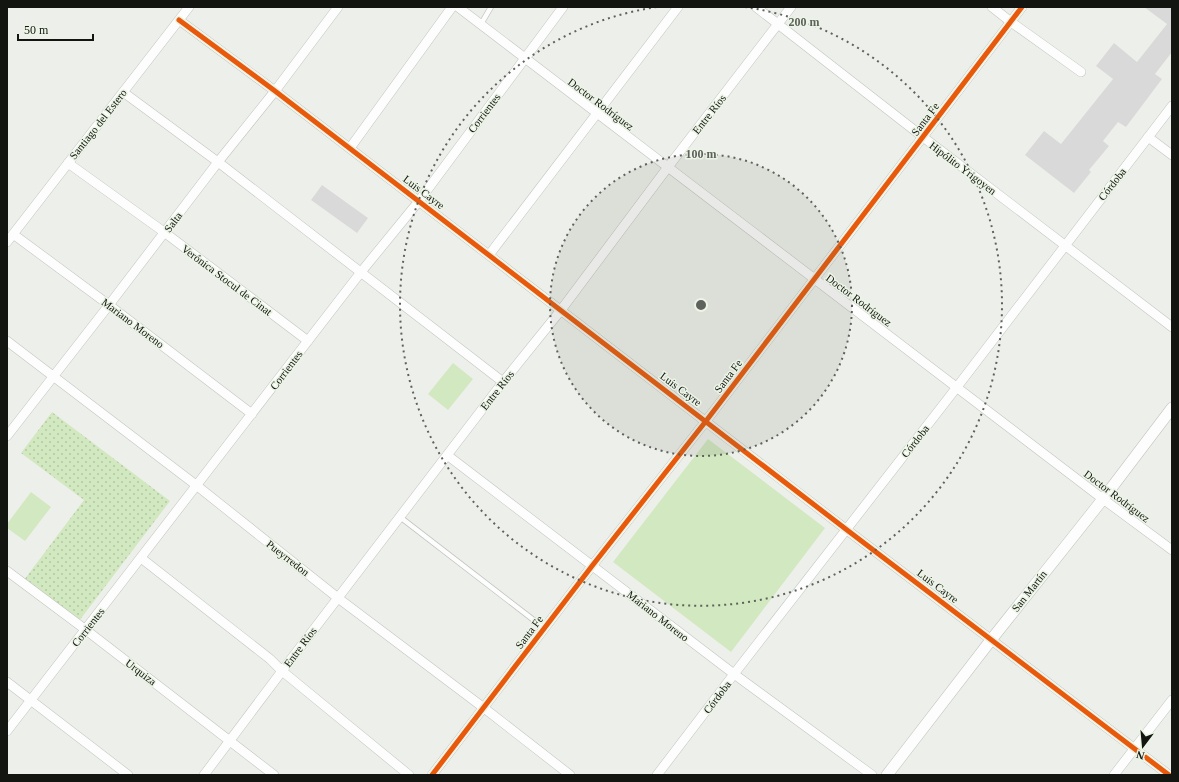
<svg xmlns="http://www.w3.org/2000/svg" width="1179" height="782" font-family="'Times New Roman',serif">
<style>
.green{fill:url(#green-dots)}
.pitch{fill:#d2e8c0}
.building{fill:#dad9d9}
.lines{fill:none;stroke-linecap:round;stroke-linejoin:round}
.service-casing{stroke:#c2c5bf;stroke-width:6}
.minor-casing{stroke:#c2c5bf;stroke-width:10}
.tertiary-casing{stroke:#c2c5bf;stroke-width:12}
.service{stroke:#fcfdfc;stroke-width:4.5}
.minor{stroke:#fcfdfc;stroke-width:9}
.tertiary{stroke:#fcfdfc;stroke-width:11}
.cycleway-casing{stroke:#ecf4e6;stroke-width:8}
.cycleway{stroke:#e8590c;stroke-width:5}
.ring{fill:none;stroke:#5f625c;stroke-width:2;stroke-dasharray:2 4}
.labels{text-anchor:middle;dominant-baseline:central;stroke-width:3;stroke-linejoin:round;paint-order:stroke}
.street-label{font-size:11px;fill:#121510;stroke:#ecf4e6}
.centre{fill:#5f625c;stroke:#ecf4e6;stroke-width:2}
.ring-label{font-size:12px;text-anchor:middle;font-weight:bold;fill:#5f625c;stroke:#ecf4e6;stroke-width:3;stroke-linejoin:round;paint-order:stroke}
</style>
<defs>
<pattern id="green-dots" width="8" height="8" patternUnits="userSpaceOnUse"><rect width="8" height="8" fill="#d2e8c0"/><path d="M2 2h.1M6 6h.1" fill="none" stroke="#b3c6a4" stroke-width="1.8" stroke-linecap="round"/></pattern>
</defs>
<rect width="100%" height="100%" fill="#edf0ea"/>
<path class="green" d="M52,412l118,89 -91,120 -55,-41 60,-80 -63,-47z"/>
<path class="pitch" d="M453,363l20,16 -25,31 -20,-16z
M708,439l117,89 -94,124 -118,-90z
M31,492l20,15 -26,34 -18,-13v-4z"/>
<path class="building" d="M1144,7h28v45l-17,22 7,5 -36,48 -8,-5 -15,19 6,5 -20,24 2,2 -17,21 -49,-38 19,-24 17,13 52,-65 -17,-13 18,-23 23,19 30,-38z
M322,185l46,33 -11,15 -46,-33z"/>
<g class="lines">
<g class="service-casing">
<path id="service" d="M481,24l10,-17
M400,517l144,111"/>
</g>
<g class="minor-casing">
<path id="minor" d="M458,7l645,492 69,51
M756,7l167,130 249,190
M992,7l19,15 70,50
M179,20l96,71 572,439 322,245
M123,92l95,70 285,220
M1148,137l24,18
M350,148l102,-141
M68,163l96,69 144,109
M13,234l96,71 143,109
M7,242l182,-235
M489,255l189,-248
M7,341l189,144 142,113 146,110 86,67
M7,436l102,-131 109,-143 57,-71 63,-84
M447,455l287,219 138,101
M141,558l129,101 12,12 127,104
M7,571l79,59 188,145
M7,682l121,93
M7,731l354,-459 58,-71 144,-194
M204,775l78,-104 221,-289 58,-72 107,-143 123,-160
M432,775l160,-209 114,-145 316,-414
M657,775l77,-101 223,-287 215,-281
M1114,775l58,-75"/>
</g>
<g class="tertiary-casing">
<path id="tertiary" d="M887,775l104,-135 112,-141 69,-91"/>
</g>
<use href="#service" class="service"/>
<use href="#minor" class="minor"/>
<use href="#tertiary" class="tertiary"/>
<g class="cycleway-casing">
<path id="cycleway" d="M179,20l96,71 572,439 322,245
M432,775l160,-209 114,-145 316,-414"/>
</g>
<use href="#cycleway" class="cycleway"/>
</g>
<circle cx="701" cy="305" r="151" fill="#5f625c" fill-opacity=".12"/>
<g class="ring">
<circle cx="701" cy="305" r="151"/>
<path d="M745 7A301 301 0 1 1 657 7"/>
</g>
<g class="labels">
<g class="street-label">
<text transform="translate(601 104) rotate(37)">Doctor Rodríguez</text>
<text transform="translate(484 113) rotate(-53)">Corrientes</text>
<text transform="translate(709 114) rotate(-52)">Entre Ríos</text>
<text transform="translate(925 119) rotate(-53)">Santa Fe</text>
<text transform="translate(98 124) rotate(-52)">Santiago del Estero</text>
<text transform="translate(963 168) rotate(37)">Hipólito Yrigoyen</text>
<text transform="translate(1112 184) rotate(-52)">Córdoba</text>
<text transform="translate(424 192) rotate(37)">Luis Cayre</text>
<text transform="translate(173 222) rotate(-53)">Salta</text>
<text transform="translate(227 280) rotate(37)">Verónica Stocul de Cinat</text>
<text transform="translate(859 300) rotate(37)">Doctor Rodríguez</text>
<text transform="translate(133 323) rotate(37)">Mariano Moreno</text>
<text transform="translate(286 370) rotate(-53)">Corrientes</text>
<text transform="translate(728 376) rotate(-53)">Santa Fe</text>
<text transform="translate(681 389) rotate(37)">Luis Cayre</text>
<text transform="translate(497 390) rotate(-52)">Entre Ríos</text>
<text transform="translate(915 441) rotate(-52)">Córdoba</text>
<text transform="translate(1117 496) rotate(37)">Doctor Rodríguez</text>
<text transform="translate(288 558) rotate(38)">Pueyrredon</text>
<text transform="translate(938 586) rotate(37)">Luis Cayre</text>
<text transform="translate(1029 591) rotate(-52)">San Martín</text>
<text transform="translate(658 616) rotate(38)">Mariano Moreno</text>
<text transform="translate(88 627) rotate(-52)">Corrientes</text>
<text transform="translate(529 632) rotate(-53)">Santa Fe</text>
<text transform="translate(300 647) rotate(-53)">Entre Ríos</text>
<text transform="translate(141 672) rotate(37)">Urquiza</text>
<text transform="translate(717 697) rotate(-53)">Córdoba</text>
</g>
</g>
<circle cx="701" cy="305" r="6" class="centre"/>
<g class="ring-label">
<text x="804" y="26">200 m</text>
<text x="701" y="158">100 m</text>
</g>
<rect width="1179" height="782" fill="none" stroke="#121510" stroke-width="16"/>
<g transform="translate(1143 746) rotate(196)" stroke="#ecf4e6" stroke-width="3" paint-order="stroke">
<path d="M0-3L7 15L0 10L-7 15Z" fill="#121510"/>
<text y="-6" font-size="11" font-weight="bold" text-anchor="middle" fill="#121510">N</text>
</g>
<path d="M18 34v6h75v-6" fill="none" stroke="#121510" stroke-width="2"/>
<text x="24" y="34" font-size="12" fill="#121510" stroke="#ecf4e6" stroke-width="3" paint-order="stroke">50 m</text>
</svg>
